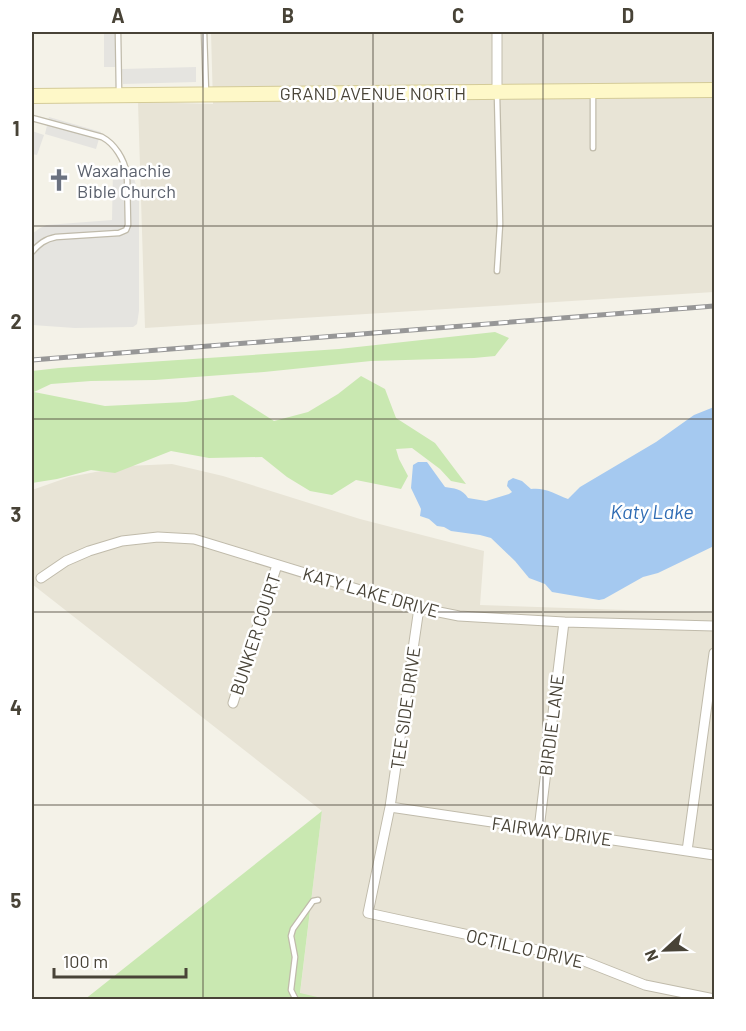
<svg xmlns="http://www.w3.org/2000/svg" width="746" height="1031" font-family="Barlow,sans-serif">
<style>
.residential{fill:#e8e4d6}
.green{fill:#c9e8b1}
.parking{fill:#e5e4e0}
.water{fill:#a5c9f0}
.lines{fill:none;stroke-linecap:round;stroke-linejoin:round}
.lane-casing{stroke:#c0bbab;stroke-width:7}
.street-casing{stroke:#c0bbab;stroke-width:11}
.secondary-casing{stroke:#d4cb98;stroke-width:16}
.lane{stroke:#fff;stroke-width:4.5}
.street{stroke:#fff;stroke-width:9}
.secondary{stroke:#fef8c8;stroke-width:14}
.rail-casing{stroke:#979797;stroke-width:5}
.rail{stroke:#fff;stroke-width:3;stroke-dasharray:9;stroke-linecap:butt}
.grid{fill:none;stroke:#484337;stroke-width:1.5;stroke-opacity:0.55}
.labels{text-anchor:middle;dominant-baseline:central;stroke-width:5;stroke-linejoin:round;paint-order:stroke}
.street-label{font-size:18px;fill:#484337;stroke:#fff}
.worship-label{font-size:18px;fill:#5b616d;stroke:#fff;text-anchor:start}
.water-label{font-size:20px;font-style:italic;fill:#2f6cb4;stroke:#fff}
.neatline{fill:none;stroke:#484337;stroke-width:2}
.grid-label{font-size:20px;text-anchor:middle;font-weight:bold;fill:#484337}
</style>
<rect width="100%" height="100%" fill="#f4f2e8"/>
<path class="residential" d="M211,32h503v260l-569,36 -7,-226 75,2z
M172,464l51,12 137,43 124,32 -4,54 234,8v386l-388,1 -26,-6 22,-183 -290,-227v-94l37,-13 58,-11z"/>
<path class="green" d="M495,332l14,6 -14,18 -21,2 -103,3 -107,11 -109,8 -64,1 -40,3 -17,8 71,14 81,-4 47,-7 41,26 34,-9 30,-18 23,-18 24,13 11,29 39,25 31,41 -15,-3 -11,-12 -28,-21 -16,1 3,10 9,17 -7,13 -45,-9 -24,15 -22,-4 -23,-14 -25,-20 -53,1 -38,-7 -56,22 -24,-3 -34,9 -25,4v-112l27,-3 280,-19z
M322,811l-22,182 26,6 -242,1z"/>
<path class="parking" d="M104,32h17v35h-17z
M196,67v15l-73,2 -1,-15z
M49,117l52,15 -5,17 -51,-15z
M32,131l12,4 -7,20 -5,-1z
M113,169h19l7,30v112l-2,13 -4,3 -58,1 -43,-3v-91l8,-6 7,-3 65,-5z"/>
<path class="water" d="M714,407v139l-56,27 -15,4 -39,22 -5,1 -47,-8 -7,-8 -16,-6 -14,-17 -24,-23 -11,-3 -29,-4 -7,-4 -7,-1 -8,-7 -9,-3 1,-7 -10,-21 2,-23 5,-3h9l18,25c8,1 18,2 23,11l18,3 23,-7 3,-2 -5,-6 1,-5 5,-3 9,3 9,8c13,-2 25,5 37,10l12,-12 76,-45 38,-27z"/>
<g class="lines">
<g class="lane-casing">
<path id="lane" d="M118,32l1,61
M204,32l2,60
M32,118l70,19c13,7 22,22 25,37l1,51 -2,5 -7,3 -63,4c-11,2 -17,7 -24,15
M593,148v-54
M497,271l3,-47 -3,-129
M296,1000l-5,-10 4,-33 -4,-21 2,-7 20,-28 5,-1"/>
</g>
<g class="street-casing">
<path id="street" d="M497,32v60
M41,578l25,-17 23,-10 33,-10 36,-4 36,2 225,69 40,8 105,6 150,4
M419,608l-29,199 -22,106 211,46 66,26 69,14
M233,703l44,-138
M390,807l324,48
M539,829l25,-207
M687,851l27,-198"/>
</g>
<g class="secondary-casing">
<path id="secondary" d="M32,96l682,-6"/>
</g>
<use href="#lane" class="lane"/>
<use href="#street" class="street"/>
<use href="#secondary" class="secondary"/>
<g class="rail-casing">
<path id="rail" d="M32,360l682,-54"/>
</g>
<use href="#rail" class="rail"/>
</g>
<path class="grid" d="M203,32v968M373,32v968M543,32v968M32,226h682M32,419h682M32,612h682M32,805h682"/>
<defs>
<g id="church-bare" transform="scale(1.8)"><path d="M-1.2-6h2.4v3.5h3.3v2.4h-3.3V6h-2.4V-.1h-3.3v-2.4h3.3Z" fill="#6b7280" stroke="#fff" stroke-width="2.5" paint-order="stroke"/></g>
</defs>
<g fill-rule="evenodd">
<use href="#church-bare" x="59" y="180"/>
</g>
<g class="labels">
<g class="street-label">
<text x="373" y="93">GRAND AVENUE NORTH</text>
<text transform="translate(371 592) rotate(16)">KATY LAKE DRIVE</text>
<text transform="translate(255 634) rotate(-72)">BUNKER COURT</text>
<text transform="translate(405 708) rotate(-82)">TEE SIDE DRIVE</text>
<text transform="translate(551 725) rotate(-83)">BIRDIE LANE</text>
<text transform="translate(552 831) rotate(8)">FAIRWAY DRIVE</text>
<text transform="translate(525 948) rotate(13)">OCTILLO DRIVE</text>
</g>
<g class="worship-label">
<text x="77" y="170">Waxahachie<tspan x="77" dy="21">Bible Church</tspan></text>
</g>
<g class="water-label">
<text x="652" y="511">Katy Lake</text>
</g>
</g>
<rect width="746" height="1031" fill="none" stroke="#ffffff" stroke-width="66"/>
<g transform="translate(665 950) rotate(248)" stroke="#ffffff" stroke-width="4.5" paint-order="stroke">
<path d="M0-4.5L10 22L0 15L-10 22Z" fill="#484337"/>
<text y="-9" font-size="16" font-weight="bold" text-anchor="middle" fill="#484337">N</text>
</g>
<path d="M54 968v9h132v-9" fill="none" stroke="#484337" stroke-width="3"/>
<text x="63" y="968" font-size="18" fill="#484337" stroke="#ffffff" stroke-width="4.5" paint-order="stroke">100 m</text>
<rect x="33" y="33" width="680" height="965" class="neatline"/>
<g class="grid-label">
<text x="118" y="23">A</text>
<text x="288" y="23">B</text>
<text x="458" y="23">C</text>
<text x="628" y="23">D</text>
<text x="16" y="136">1</text>
<text x="16" y="329">2</text>
<text x="16" y="522">3</text>
<text x="16" y="715">4</text>
<text x="16" y="908">5</text>
</g>
</svg>
